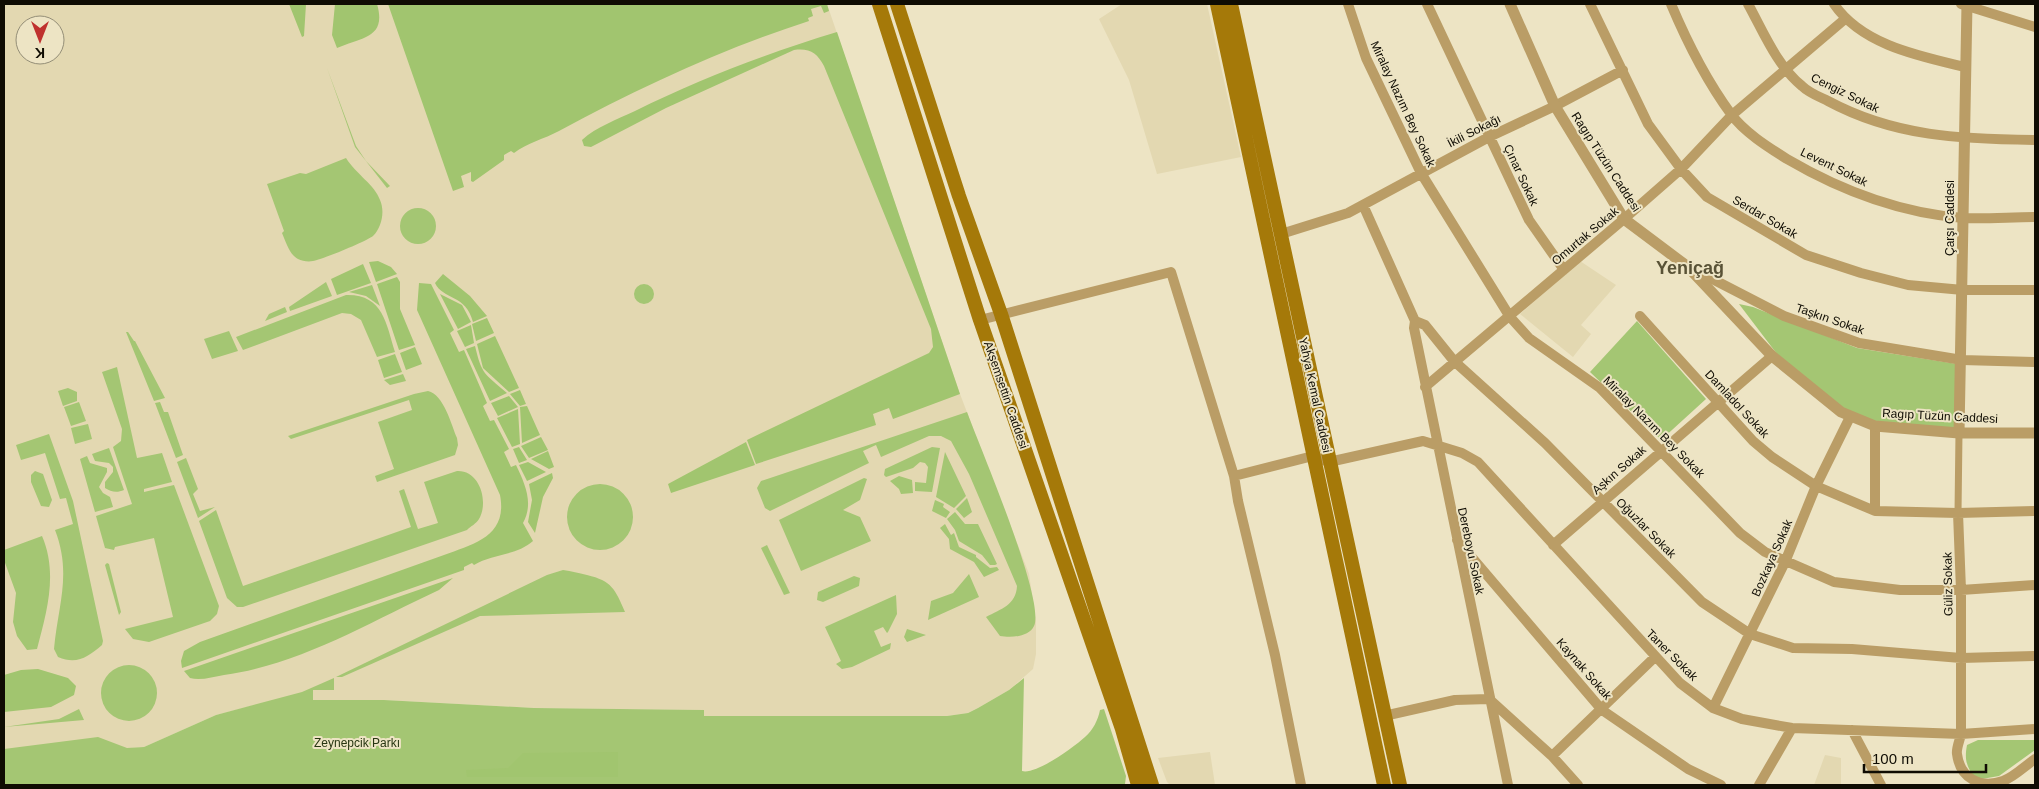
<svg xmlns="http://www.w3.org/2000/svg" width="2039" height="789" font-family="Helvetica,sans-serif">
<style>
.built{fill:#e3d8b1;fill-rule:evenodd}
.green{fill:#a4c673}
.forest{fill:#a1c56f}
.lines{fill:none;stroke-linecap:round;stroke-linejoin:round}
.pedestrian{stroke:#ba9d66;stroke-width:7}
.minor{stroke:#ba9d66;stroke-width:10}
.tertiary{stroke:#ba9d66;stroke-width:11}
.secondary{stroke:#a57909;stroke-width:14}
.labels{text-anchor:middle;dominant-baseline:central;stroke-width:4;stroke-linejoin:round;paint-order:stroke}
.street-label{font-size:12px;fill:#0f0c03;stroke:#ede4c4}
.park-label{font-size:12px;fill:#283612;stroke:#ede4c4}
.district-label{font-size:18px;font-weight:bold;fill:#595236;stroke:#ede4c4}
</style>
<rect width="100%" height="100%" fill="#ede4c4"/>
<path class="built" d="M4,4h823l133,390 69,180 7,48v32l-3,15 -24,21 -31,18 -10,5 -21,3h-243v-6l-170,-2 -150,-8 -100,1 -21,2 -47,12 -72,32 -140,11zM25,25h30v30h-30z
M1122,4h85l34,153 -84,17 -28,-94 -30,-61z
M1580,261l36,24 -35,40 10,9 -18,23 -53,-43z
M1210,752l5,33h-45l-3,-3 -9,-24z
M1825,755l16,3v27h-27z"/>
<path class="green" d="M327,68l29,78 10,15 24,25 -3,2 -32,-41z
M346,158c10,16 29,27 34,42 5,11 2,27 -7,36 -6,5 -52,24 -60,25 -5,1 -11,0 -15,-2 -9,-5 -12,-17 -16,-26l2,-2 -17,-47 33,-11 6,1z
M400 226a18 18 0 1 1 36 0a18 18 0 1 1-36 0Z
M326,282l6,14 -42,15 -1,-4z
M634 294a10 10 0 1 1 20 0a10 10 0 1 1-20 0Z
M372,285l8,21 -14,-10 -17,-4z
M346,295c37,-1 40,28 49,57l-18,5 -16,-37 -10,-6 -9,-1 -99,37 -7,-13z
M1739,304l14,3 104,41 100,16 -2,69 -78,-10 -34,-15 -66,-54z
M285,307l2,5 -22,9 4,-7z
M1637,321l69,78 -45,41 -71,-68z
M229,331l9,20 -26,8 -8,-20z
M126,332h2l6,9h1l30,57 -11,3z
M117,367l20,91 25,-5 10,29 -28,7v3l30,-7 45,121 -2,8 -7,7 -61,21 -16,-3 -8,-10 48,-12 -19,-79 -39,9 -1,3 -9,-2 -9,-32 36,-12 -19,-57 8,-6 1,-12 -20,-57z
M403,374l3,7 -16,4 -6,-5z
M68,388l9,4v9l-14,5 -5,-15z
M428,391c16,4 23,33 29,47l1,7 -3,10 -78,27 -2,-6 19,-7 -16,-47 34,-12 -3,-10 -118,39 -3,-3 126,-42z
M79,402l7,19 -15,5 -7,-19z
M160,402l4,10h4l15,43 -7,3 -21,-55z
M967,412c12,33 79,189 67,214 -5,11 -23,12 -34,10l-14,-19c15,-8 30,-12 31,-31l-48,-112 -18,-33 -10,-5h-12l-48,21 -5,-12 -13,6 6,12 -99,48 -5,-3 -8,-20 4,-7z
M88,424l4,15 -17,5 -4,-16z
M49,434l24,67 30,140 -1,4c-14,12 -25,20 -44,12l-4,-8c4,-44 18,-75 1,-119l18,-6 -7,-26 -6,1 -15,-46 -24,7 -5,-15z
M932,447l8,1 -8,44 -17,-1v-9l11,1 2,-16 -3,-4 -5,-1 -7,6 -27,9 -2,-2 1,-6z
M109,448l15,42c-7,3 -13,2 -19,-2v-6l8,-10v-5l-4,-4 -14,-2 -3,-7z
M945,452l21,44 -12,12 -18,-11z
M87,456l3,7 17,5v4l-8,15 4,6 7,4 3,10 -18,5 -15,-53z
M186,458l12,31 -5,5 7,17 15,-4 -17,11 -21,-56z
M35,471l8,3 9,26 -3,7 -8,-1 -10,-24v-7z
M457,471c23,-1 32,31 22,48 -3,5 -8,7 -12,11l-224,77h-6l-10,-9 -28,-77 17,-11 27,76 168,-59 -12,-36 5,-2 14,40 20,-6 -14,-41z
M899,476l13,4 1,13 -12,1 -2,-5 -9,-8z
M864,478l3,1 -7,21 -17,10 17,7 11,24 -70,30 -22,-51z
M567 517a33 33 0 1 1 66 0a33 33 0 1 1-66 0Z
M967,498l5,14 -8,6 -8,-9z
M935,500l9,4 -1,3 7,5 -4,6 -14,-7z
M955,512l10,12h13l19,40 -2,1h-5l-8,-10 -23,-14 -4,-11 -8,-11z
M945,524l6,11 3,-2 5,14 17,8v2l14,11 7,-1 2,3 -15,7 -10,-15 -24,-13 -1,-10 -9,-11z
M42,536c16,37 5,75 -5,113l-10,1 -10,-14 -4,-14 3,-29 -12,-33v-10z
M767,545l23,48 -6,2 -23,-47z
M107,563l2,1 12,48 -2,3 -14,-50z
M563,570c9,1 15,3 24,5 25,6 28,14 38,37l-145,4 -138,61h-6l211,-102z
M969,574l10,23 -51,23 3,-19 22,-8z
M854,576l6,2 -1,8 -36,16 -6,-2 1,-8z
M896,595l1,19 -9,18 -1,1 -4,-6 -9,4 7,16 10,-4 -1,6 -38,18 -10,2 -6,-5 5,-3 -16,-34z
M907,629l19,6 -19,7 -3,-5z
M101 693a28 28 0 1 1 56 0a28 28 0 1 1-56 0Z
M334,678v12h-21v10h71l150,8 170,2v6h243l21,-3 10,-5 31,-18 15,-12 -2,93c14,4 52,-24 63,-34 8,-7 13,-17 15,-27l4,-1 22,67 -1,8 -1121,1v-36l94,-12 29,11 17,-1 72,-32 86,-23z
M79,709l5,11 -80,7 55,-8z
M1978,740h57v10l-36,26 -23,4c-9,-13 -12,-19 -9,-35z"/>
<path class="forest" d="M289,4h17l-2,32 -2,1z
M335,4h42c10,34 -15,33 -40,44l-5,-13z
M388,4h439l2,7 -5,2 -3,-7 -10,3 2,7 -5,2 1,3c-87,28 -170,67 -250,110 -15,8 -32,12 -45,22l-3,-2 -7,4v5l-31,22 -2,-1v-9l-10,4 3,11 -11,4z
M837,32l123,362 -67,25 -4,-11 -16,6 3,11 -120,39 -9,-24 182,-87 4,-6 -2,-18 -107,-263c-7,-13 -14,-18 -30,-16l-128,58 -75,39 -7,-1 -2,-6c14,-13 36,-21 53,-29 65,-32 133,-58 202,-79z
M378,261l13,6 6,7 -21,8 -7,-20z
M363,264l8,19 -34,12 -6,-16z
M443,274l27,22 17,20 -14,6c-7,-28 -30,-22 -38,-39z
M397,277l3,5v27l15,36 -16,5 -22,-66z
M419,283l12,1 23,46 -4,3 9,19 5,-2 23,53 -4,3 7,15 4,-1 15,29 -5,3 7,15 5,-2c9,19 18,38 7,58l10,18c-17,15 -41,13 -59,24l-2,-2 -8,4v3l-282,98 -1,-7 3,-10 16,-9 244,-87c30,-11 64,-19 56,-60l-83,-185z
M440,294l22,11 9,17 -13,7z
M487,318l7,15 -18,8 -4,-17z
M471,325l3,18 -9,4 -8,-16z
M495,336l24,52 -10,4 -26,-24 -6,-24z
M475,346c7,29 9,27 32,47l-17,8 -24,-52z
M415,347l7,17 -16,6 -6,-17z
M395,354l7,18 -18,6 -6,-18z
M520,390l6,14 -6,2 -10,-12z
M509,396l9,11 -20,9 -7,-13z
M527,406l13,29 -18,8 -2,-36z
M518,409l2,35 -8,3 -15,-29z
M541,437l7,13 -19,8 -8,-12z
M746,442l9,23 -84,28 -3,-9z
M519,447l8,13 -8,3 -6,-14z
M548,451l6,16 -5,2 -18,-10z
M528,462l18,10 -19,9 -8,-16z
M552,473l1,5 -10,19 -8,36 -7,-11 4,-22 -3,-16z
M453,578l-14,12c-71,33 -138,74 -215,85 -11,2 -24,6 -34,3l-6,-7z
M38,669l30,9 8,8 -2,9 -23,12 -47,5v-37l17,-5z
M618,752v25h-151l-1,-7 42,-2 15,-15z"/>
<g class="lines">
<path class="pedestrian" d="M1958,513l1,-80"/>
<path class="minor" d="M1348,4l18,54 55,115 89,144 19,21 71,50 140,145 25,19 69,30 66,8h61l74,-5
M1427,4l102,216 35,50
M1590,4l58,120 33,45 26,28 99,58 55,18 47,12 55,5h72
M1671,4c16,38 35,76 60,110 13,18 37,33 56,45 53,31 114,54 176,59 24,1 48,-1 72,-1
M1748,4c15,27 29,62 54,82 7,7 18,11 26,15 67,36 133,38 207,39
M1834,4c28,41 85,52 131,63
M1961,4l74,23
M1363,205l52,116 10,4 29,36 91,82 157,159 48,32 43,14 59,1 109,9 74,-2
M1281,234l67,-21 141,-76 66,-31 68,-36
M1691,268l93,48 75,27 103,17 73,2
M1640,316l113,125 19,16 44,29 59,25 83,2 77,-2
M980,320l191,-48 63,204 4,25 37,154 26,130
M1415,321l-1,7 94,457
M1425,387l199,-168 57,-50 51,-54 113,-96
M1234,476l79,-20 16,6 94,-21 39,12 16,9 202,221 33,25 29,11 50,9 169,6 74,-5
M1875,511v-85
M1958,513l3,77v144c-1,6 -5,14 -4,20 3,24 23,35 46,27 11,-4 22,-15 32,-22
M1457,540l145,170 86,59 33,16
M1553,545l219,-189
M1713,708l72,-146 31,-76 34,-69
M1384,716l71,-16 34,-1 63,57 26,29
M1852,730l29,55
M1552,756l103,-99
M1759,785l33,-57"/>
<path class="tertiary" d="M1510,4l45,102 69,113 64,48 84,89 69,56 34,14 84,7h76
M1959,433l8,-429"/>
<path class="secondary" d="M879,4l101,316 142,409 16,56
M897,4l62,192 42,118 151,471
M1217,4l167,781
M1231,4l169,781"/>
</g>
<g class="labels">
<g class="street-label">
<text transform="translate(1845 93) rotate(26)">Cengiz Sokak</text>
<text transform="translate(1403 104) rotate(65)">Miralay Nazım Bey Sokak</text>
<text transform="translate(1474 131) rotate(-27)">İkili Sokağı</text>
<text transform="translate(1606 162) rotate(57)">Ragıp Tüzün Caddesi</text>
<text transform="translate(1834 167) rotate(26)">Levent Sokak</text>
<text transform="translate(1521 175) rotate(65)">Çınar Sokak</text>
<text transform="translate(1765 217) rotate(30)">Serdar Sokak</text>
<text transform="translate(1950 218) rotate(-90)">Çarşı Caddesi</text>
<text transform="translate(1585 236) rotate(-40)">Omurtak Sokak</text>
<text transform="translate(1830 319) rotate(19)">Taşkın Sokak</text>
<text transform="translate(1006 395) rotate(71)">Akşemsettin Caddesi</text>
<text transform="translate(1315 395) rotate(78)">Yahya Kemal Caddesi</text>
<text transform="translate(1737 404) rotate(47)">Damladol Sokak</text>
<text transform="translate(1940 416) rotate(3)">Ragıp Tüzün Caddesi</text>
<text transform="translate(1654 427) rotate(45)">Miralay Nazım Bey Sokak</text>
<text transform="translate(1619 470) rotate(-41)">Aşkın Sokak</text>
<text transform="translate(1646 528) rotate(45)">Oğuzlar Sokak</text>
<text transform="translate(1471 551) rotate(78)">Dereboyu Sokak</text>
<text transform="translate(1772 558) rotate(-66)">Bozkaya Sokak</text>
<text transform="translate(1948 584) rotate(-91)">Güliz Sokak</text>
<text transform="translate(1672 655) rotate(45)">Taner Sokak</text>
<text transform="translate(1584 669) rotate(49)">Kaynak Sokak</text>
</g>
<g class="park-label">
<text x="357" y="743">Zeynepcik Parkı</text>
</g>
<g class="district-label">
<text x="1690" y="268">Yeniçağ</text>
</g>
</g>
<rect width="2039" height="789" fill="none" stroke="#0f0c03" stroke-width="10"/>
<g transform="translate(40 40) rotate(180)"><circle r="24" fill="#ede4c4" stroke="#948e77"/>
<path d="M0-4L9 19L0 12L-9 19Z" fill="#bf312e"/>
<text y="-8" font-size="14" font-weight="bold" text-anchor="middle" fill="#0f0c03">K</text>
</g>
<path d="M1864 764v8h122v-8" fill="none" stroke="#0f0c03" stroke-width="2.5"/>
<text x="1872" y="764" font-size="15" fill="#0f0c03" stroke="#ede4c4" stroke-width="4" paint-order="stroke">100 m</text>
</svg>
